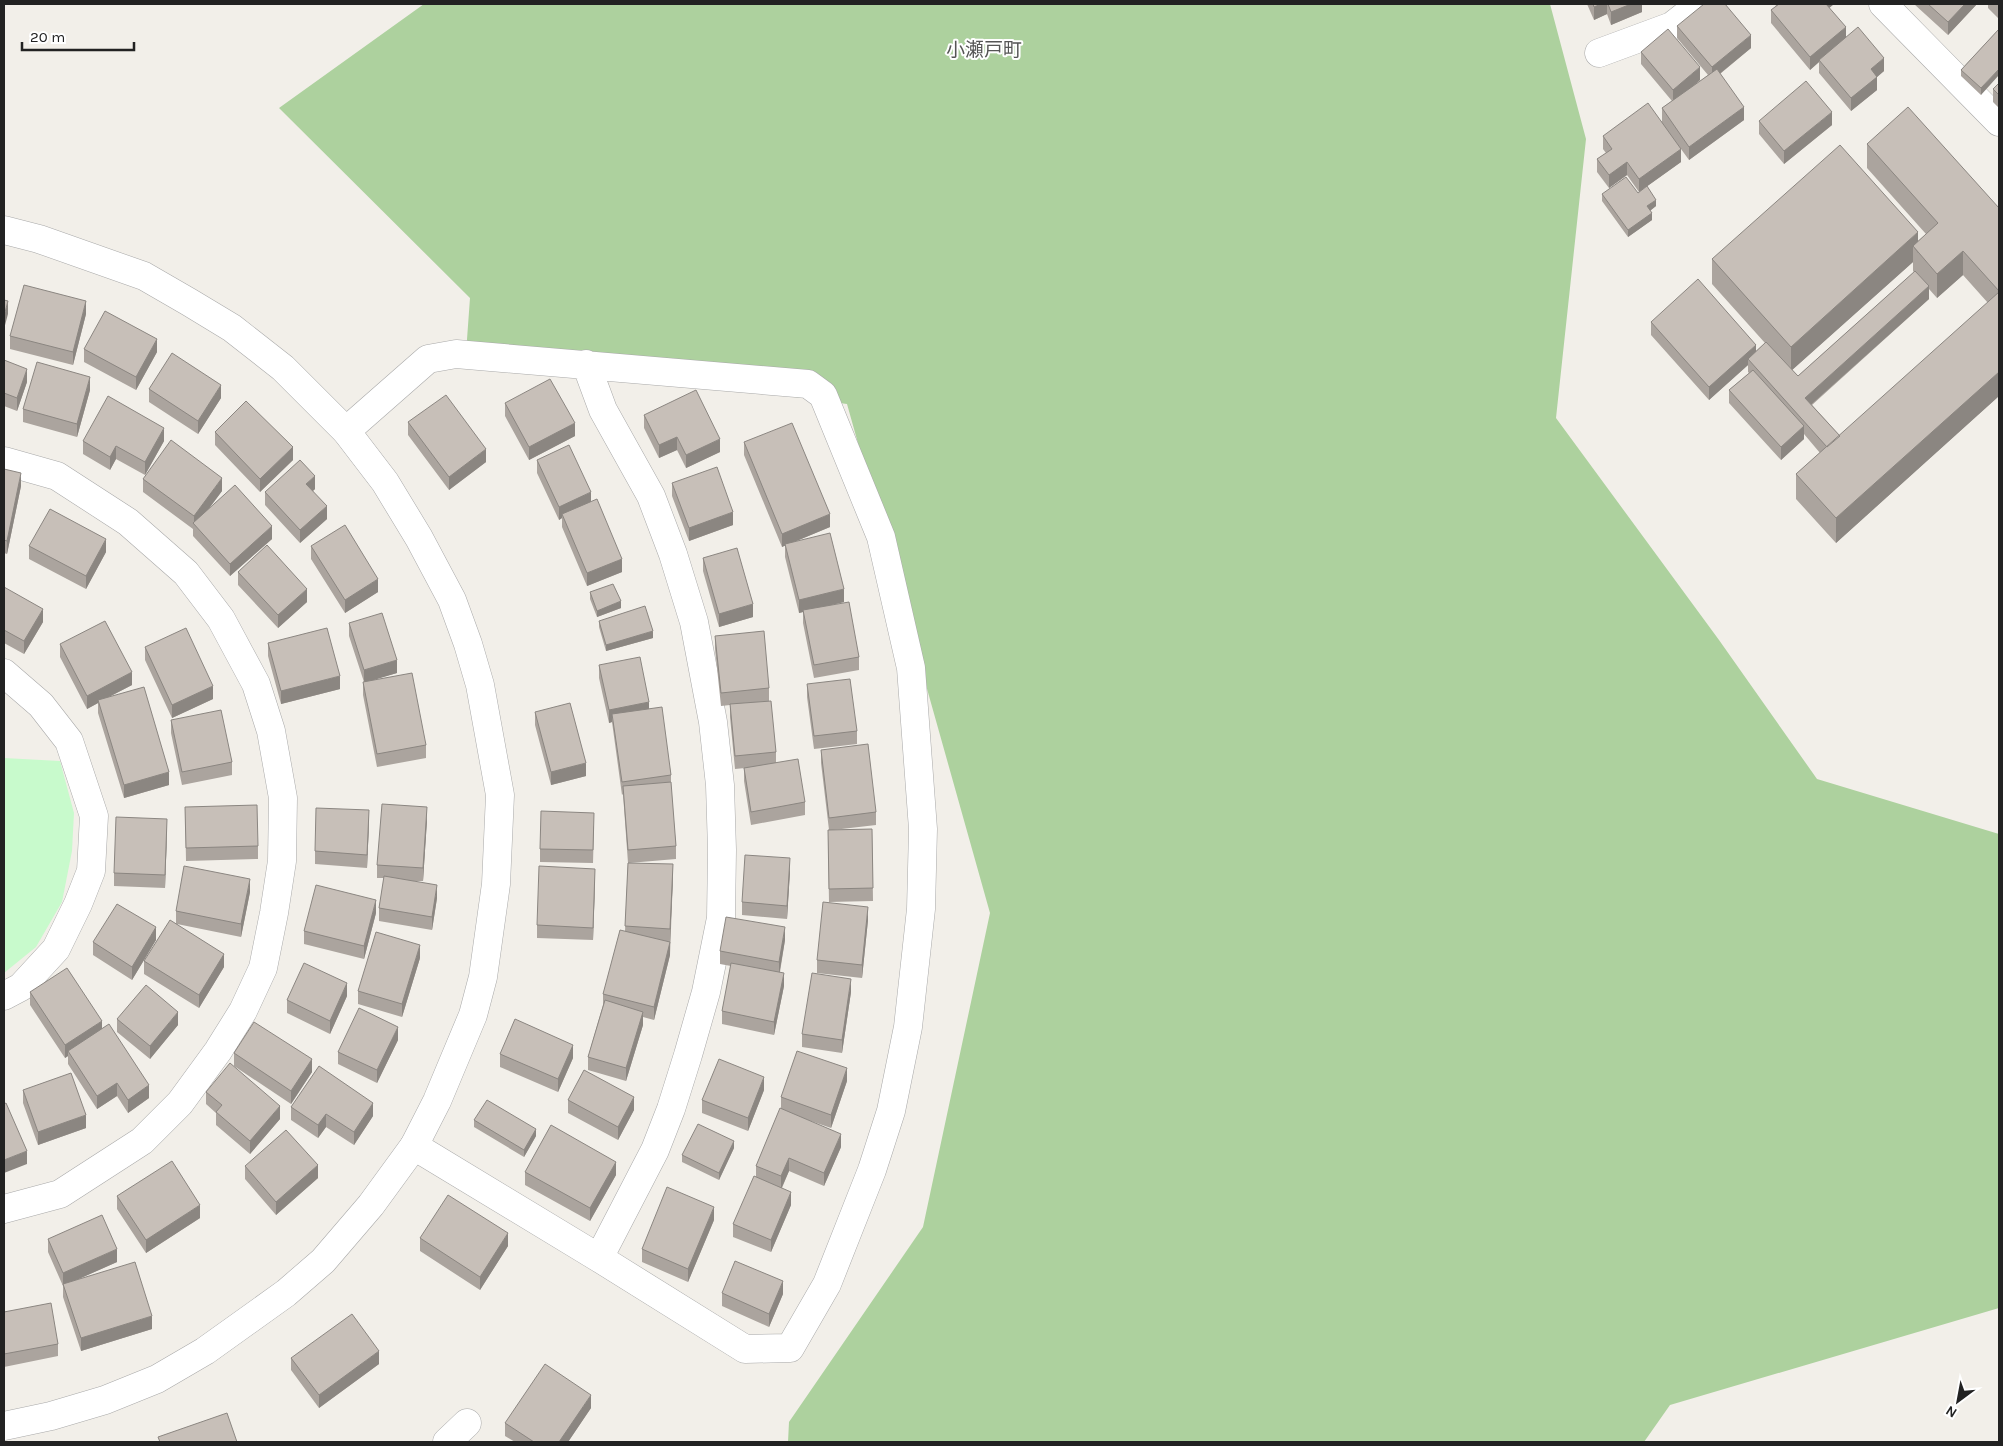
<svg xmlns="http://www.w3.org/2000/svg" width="2003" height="1446" font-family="Karla,'Noto Sans JP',sans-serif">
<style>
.forest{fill:#add19e}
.park{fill:#c8facc}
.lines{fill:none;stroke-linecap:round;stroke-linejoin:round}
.minor-casing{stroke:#a9a9a9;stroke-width:29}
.tertiary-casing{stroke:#a9a9a9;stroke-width:29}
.minor{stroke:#fff;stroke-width:28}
.tertiary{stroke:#fff;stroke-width:28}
.wall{fill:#aba49e;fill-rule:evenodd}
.shaded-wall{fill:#8b8681}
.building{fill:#c7bfb8;stroke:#8b8681}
.labels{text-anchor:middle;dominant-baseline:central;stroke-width:4;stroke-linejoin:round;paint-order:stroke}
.quarter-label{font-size:19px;fill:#555;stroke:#fff}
</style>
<rect width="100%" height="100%" fill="#f2efe9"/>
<path class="forest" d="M424,4h1126l36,135 -30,279 163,222 98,139 182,55v474l-329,97 -26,37h-856l1,-20 134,-195 67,-314 -143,-509 -381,-51 4,-55 -191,-190z"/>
<path class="park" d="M4,758l56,3 14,52 -2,38 -10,51 -26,45 -32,26z"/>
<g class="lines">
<g class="minor-casing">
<path id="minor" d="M1883,4l116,118
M1599,53l73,-27 28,-22
M586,364l17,46 48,86 22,58 21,68 19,100 7,63 2,65 -1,68 -15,74 -18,63 -17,54 -16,41 -56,108
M346,431l82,-72 28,-5 352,30 15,11 58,142 30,131 12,161 -2,80 -13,118 -17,84 -19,59 -45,114 -37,64 -45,1 -146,-91 -185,-112
M4,461l53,15 71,46 58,51 35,46 35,65 15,47 12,67 -1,63 -8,52 -11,55 -20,43 -25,40 -38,52 -38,38 -82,53 -56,15
M4,673l37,32 28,36 25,75 -3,55 -13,33 -22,45 -35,38 -17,9
M447,1442l20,-19"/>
</g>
<g class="tertiary-casing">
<path id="tertiary" d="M4,230l35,9 105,37 45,26 43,26 51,40 63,63 39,51 34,56 33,62 16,44 12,41 20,110 -4,89 -13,93 -10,38 -36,86 -23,45 -43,59 -48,56 -37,32 -81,58 -48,28 -52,21 -54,16 -47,10"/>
</g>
<use href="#minor" class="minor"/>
<use href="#tertiary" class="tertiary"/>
</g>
<path class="wall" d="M1587,4h55v8l-31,13 -4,-11 -13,6z
M1775,4h59l-5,4 17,29 38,34 -7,6v13l-26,21 -32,-38v-11l-9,8 -39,-47v-13l5,-4z
M1914,4h63l-29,31z
M1988,4h11v15l-11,-11z
M1677,26l74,22 -31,26 24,46 -55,40 -8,-11v13l-42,30 -12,-17 -18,13 -12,-16v-13l9,-6 -3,-4v-13l59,-15v-13l10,-7 -31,-37v-12l59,28 -5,5 13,-10 -31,-37z
M1999,29l-18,66 -20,-19v-6z
M1999,83v25l-6,-6v-13z
M1759,121l73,4 -48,39 -25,-30z
M1867,144l132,64v188l-163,147 -40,-44v-25l24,-21 -16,-19v5l-23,21 -52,-57v-13l20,-17 -1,-1v-7l-39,35 -58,-65v-13l105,29 9,-8 -53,-59v-25l206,-18 8,-7 -59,-66zM1913,262v9l1,1 -116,104 -6,-6zM1963,275l25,28 -148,133 -28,-31 117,-106v-10l8,9z
M1638,193l18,13 -6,5 2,9 -24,17 -26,-36v-7z
M86,314l-13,51 -63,-16v-13z
M84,349l73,3 -21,38 -52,-28z
M4,360l23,22 -10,29 -13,-5z
M149,389l72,9 -23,36 -49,-32z
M90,390l-13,47 -54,-15v-13z
M505,403l70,33 -46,24 -24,-44z
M644,415l76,37 -34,16 -9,-18 -18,8 -15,-30z
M408,422l78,40 -37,28 -41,-55z
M215,432l78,28 -33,32 -45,-47z
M83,441h81l-19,34 -29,-16 -6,11 -27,-16z
M744,442l86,85 -36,15 50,60 -13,3 28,52v13l-45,8 -11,-55v-11l-4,1 -14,-56v-12l-3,2 -38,-92z
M537,460l54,42 31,70 -35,14 -25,-59v-9l-3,2 -22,-47z
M4,469l17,17 -14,68 -3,-1z
M143,479l79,12 -12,16 62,32 -42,37 -37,-40v-7l-50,-37z
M672,483l61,42 -44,16 -17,-45z
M315,489l-2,2 14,28 -27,24 -35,-38v-13z
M29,546l77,6 -20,37 -57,-30z
M311,546l67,46 -33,21 -34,-54z
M703,558l50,59 -34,10 -16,-56z
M238,572l69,30 -29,26 -40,-43z
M4,587l39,35 -19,32 -20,-11z
M590,592l31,16 -24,9 -7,-18z
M599,621l54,17 -47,13 -7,-24z
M349,623l48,50 -22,6 51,66v13l-49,9 -14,-72v-13h1l-15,-46z
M715,636l54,52v13l7,51v11l29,39v13l-54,10 -7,-44v-13h1l-10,1 -5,-52v-12l-9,1 -6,-57z
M268,643l72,46 -59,15 -13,-48z
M60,644l72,41 -23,12 60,88 -45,13 -26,-85v-10l-11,6 -27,-52z
M145,647l68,52 -41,19 -27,-58z
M599,665l50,44 22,66v13l5,58v13l-47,4 44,14 -3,78 -16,65 -11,-3v8l-17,56 -38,-11v-13l15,-52v-11l22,-63 3,-68 -5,-69 -1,1 -10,-73 -3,1 -10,-45z
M807,684l50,47v13l-43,5 -7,-52z
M535,712l51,64 -35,9 -16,-60z
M171,720l61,42v13l-50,10 -11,-52z
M821,750l55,62v13l-43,5 39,-1 1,72 -44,1 -1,-59 1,-13 -8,-67z
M185,807l73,39v13l-72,2z
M427,820l-4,61h-10l24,17 -5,32 -53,-9v-13l5,-30h-7v-13z
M369,823l-2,45 -52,-4v-13z
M594,826l-1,37 -53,-1v-13z
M167,832l-2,56 -51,-2v-13z
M790,871l-3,48 -45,-4v-13z
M595,882l-2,58 -56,-2v-13z
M250,892l-9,45 -64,-13 47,43 -25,41 -55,-34v-13l32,-38v-12z
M376,913l-12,46 -60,-15v-13z
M868,920l-6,58 -45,-5v-13z
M156,940l-24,40 -39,-25v-13z
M785,940l-5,32 4,14 -10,49 -52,-11v-13l9,-45 -11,-2v-13z
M420,958l-18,59 -44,-13v-13z
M30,992l72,37 47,69 -21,15 -11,-17 -20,13 -29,-45v-8l-3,2 -35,-53z
M851,992l-9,61 -40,-6v-13z
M347,996l-17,38 -43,-21v-13z
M117,1019l61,6 -28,34 -33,-27z
M398,1040l-21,43 -39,-19v-12z
M234,1053l78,19 -21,32 -57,-38z
M500,1054l73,4 -15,34 -58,-25z
M847,1081l-16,47 -26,-9 36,28 -17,39 -35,-15 -7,17 9,17 -20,47 -38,-15v-13l23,-47v-11l25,-58v-11z
M23,1090l63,38 -48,17 -15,-42z
M764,1090l-16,41 -46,-18v-13z
M206,1092l74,27 -30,35 -34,-29v-12l-10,-9z
M568,1100l66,10 -16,30 -50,-27z
M291,1107l82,9 -19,29 -28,-18 -8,11 -27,-18z
M474,1120l62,16 -12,21 -50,-30z
M734,1148l-15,32 -37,-18v-7z
M245,1166l73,12 -42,37 -31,-36z
M525,1172l91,3 -26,46 -65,-36z
M117,1196l83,22 -54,35 -29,-44z
M714,1220l-26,62 -46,-20v-13z
M420,1238l88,8 -28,44 -60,-39z
M48,1239l69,23 -43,19 78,48 -71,22 -18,-54v-11l-15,-34z
M722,1293l61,1 -14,33 -47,-21z
M4,1312l54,32v12l-54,11z
M291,1358l88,6 -60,44 -28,-38z
M591,1408l-23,34h-53l-10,-6v-13z"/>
<path class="shaded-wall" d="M1601,4h6v10l-13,6v-13z
M1631,4h11v8l-31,13v-13z
M1823,4h11l-11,9z
M1965,4h12l-29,31v-13z
M1846,27v13l-27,20v2l-9,8v-13z
M1751,35v13l-39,32v-13z
M1884,58v13l-7,6v13l-26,21v-13l20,-29z
M1700,67v13l-27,23v-13z
M1999,69v6l-18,20v-7z
M1744,107v13l-55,40v-13z
M1832,112v13l-48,39v-13z
M1681,149v13l-42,30v-13z
M1627,162v13l-18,13v-13z
M1656,200v6l-9,7v-7z
M1652,213v7l-24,17v-7z
M1918,232v21l-5,-7v16l-122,109v-24z
M1963,251v24l-26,23v-24z
M1929,286v13l-124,111v-12z
M8,301v13l-4,15v-13z
M86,301v13l-13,51v-13z
M157,339v13l-21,38v-13z
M1756,345v12l-8,2v6l-39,35v-13z
M27,369v13l-10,29v-13z
M1999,372v24l-163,147v-25z
M90,377v13l-13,47v-13z
M221,385v13l-23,36v-13z
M575,423v13l-46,24v-13z
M1804,426v13l-23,21v-13z
M164,428v13l-19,34v-13z
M677,437v13l-18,8v-13z
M720,439v13l-34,16v-13z
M116,446v13l-6,11v-13z
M293,447v13l-33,32v-13z
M486,449v13l-37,28v-13z
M21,473v13l-14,68v-13z
M315,476v13l-9,8v-13z
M222,478v13l-26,35 -2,-3v-7z
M591,492v13l-29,9v4l-3,2v-13z
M327,506v13l-27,24v-13z
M733,512v13l-44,16v-13z
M830,514v13l-48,20v-13z
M272,526v13l-42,37v-12z
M106,539v13l-20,37v-13z
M622,559v13l-35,14v-13z
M378,579v13l-33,21v-13z
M307,589v13l-29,26v-13z
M844,589v13l-45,11v-13z
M621,601v7l-24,9v-6z
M753,604v13l-34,10v-13z
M43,609v13l-19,32v-13z
M653,631v7l-47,13v-6z
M397,660v13l-33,10v-13z
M132,672v13l-33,17 -1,-2v3l-11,6v-13z
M340,676v13l-59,15v-13z
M213,686v13l-41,19v-13z
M649,702v13l-37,-1v8l-3,1v-13z
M586,763v13l-35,9v-13z
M169,772v13l-45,13v-13z
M427,807v13l-4,61v-13z
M369,810v13l-2,45v-13z
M167,819v13l-2,56v-13z
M790,858v13l-3,48v-13z
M673,864v13l-3,65v-13z
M595,869v13l-2,58v-12z
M250,879v13l-9,45v-13z
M437,885v13l-5,32v-13z
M376,900v13l-12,46v-13z
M868,907v13l-6,58v-13z
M156,927v13l-24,40v-13z
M785,927v13l-6,35v-13z
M670,942v13l-16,65v-13z
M420,945v13l-18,59v-13z
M224,954v13l-25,41v-13z
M784,973v13l-10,49v-13z
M851,979v13l-9,61v-13z
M347,983v13l-17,38v-13z
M178,1012v13l-28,34v-13z
M643,1012v13l-17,56v-13z
M102,1021v13l-34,17v5l-3,2v-13z
M398,1027v13l-21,43v-13z
M573,1045v13l-15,34v-13z
M312,1059v13l-21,32v-13z
M847,1068v13l-16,47v-13z
M764,1077v13l-16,41v-13z
M117,1083v13l-20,13v-13z
M149,1085v13l-21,15v-13z
M634,1097v13l-16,30v-13z
M373,1103v13l-19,29v-13z
M280,1106v13l-30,35v-13z
M326,1114v13l-8,11v-13z
M86,1115v13l-48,17v-13z
M536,1129v7l-12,21v-7z
M841,1134v13l-17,39v-13z
M734,1141v7l-15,32v-7z
M27,1151v13l-23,9v-13z
M789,1158v13l-8,18v-13z
M616,1162v13l-26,46v-13z
M318,1165v13l-42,37v-13z
M791,1192v13l-20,47v-12z
M200,1205v13l-54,35v-13z
M714,1207v13l-26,62v-13z
M508,1233v13l-28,44v-13z
M117,1249v13l-54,24v-13z
M783,1281v13l-14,33v-13z
M152,1316v13l-71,22v-13z
M379,1351v13l-60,44v-13z
M591,1395v13l-23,34h-9z"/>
<path class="building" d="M1593,4h8l-7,3z
M1608,4h23l-20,8z
M1704,4h21l26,31 -39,32 -35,-41z
M1779,4h47l20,23 -36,30 -39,-47z
M1928,4h37l-17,18z
M1858,27l26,31 -13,11 6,8 -26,21 -32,-38z
M1668,29l32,38 -27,23 -32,-38z
M1999,29v40l-18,19 -20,-18z
M1717,69l27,38 -55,40 -27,-39z
M1806,81l26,31 -48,39 -25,-30z
M1999,83v12l-6,-6z
M1648,103l33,46 -42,30 -12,-17 -18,13 -12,-16 15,-10 -9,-13z
M1908,107l91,101v83l-36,-40 -26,23 -24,-28 25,-23 -71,-79z
M1840,145l78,87 -127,115 -79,-88z
M1626,177l12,16 9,-7 9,14 -9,6 5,7 -24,17 -26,-36z
M1915,271l14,15 -124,112 35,38 -13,11 -79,-88 18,-17 32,34z
M1698,279l58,66 -47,42 -58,-65z
M24,285l62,16 -13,51 -63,-16z
M1999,292v80l-163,146 -40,-44z
M4,300l4,1 -4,15z
M105,311l52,28 -21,38 -52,-28z
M172,353l49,32 -23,36 -49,-32z
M4,360l23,9 -10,29 -13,-5z
M37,362l53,15 -13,47 -54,-15z
M1753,370l51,56 -23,21 -52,-57z
M550,379l25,44 -46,24 -24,-44z
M696,390l24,49 -34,16 -9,-18 -18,8 -15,-30z
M446,395l40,54 -37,28 -41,-55z
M108,396l56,32 -19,34 -29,-16 -6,11 -27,-16z
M246,401l47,46 -33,32 -45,-47z
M792,423l38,91 -48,20 -38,-92z
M171,440l51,38 -28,38 -51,-37z
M569,445l22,47 -32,15 -22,-47z
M300,460l15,16 -9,8 21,22 -27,24 -35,-38z
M717,467l16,45 -44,16 -17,-45z
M4,469l17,4 -14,68 -3,-1z
M235,485l37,41 -42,38 -37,-41z
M597,499l25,60 -35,14 -25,-59z
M50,509l56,30 -20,37 -57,-30z
M345,525l33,54 -33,21 -34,-54z
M830,533l14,56 -45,11 -14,-56z
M267,545l40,44 -29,26 -40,-43z
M737,548l16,56 -34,10 -16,-56z
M613,584l8,17 -24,10 -7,-19z
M4,587l39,22 -19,32 -20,-11z
M849,602l10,55 -45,8 -11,-55z
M645,606l8,25 -47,14 -7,-24z
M382,613l15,47 -33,10 -15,-47z
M105,621l27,51 -45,24 -27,-52z
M186,628l27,58 -41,19 -27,-58z
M327,628l13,48 -59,15 -13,-48z
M764,631l5,57 -48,5 -6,-57z
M640,657l9,45 -40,8 -10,-45z
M412,673l14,72 -49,9 -14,-72z
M850,679l7,52 -43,5 -7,-52z
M144,687l25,85 -45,13 -26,-85z
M771,701l5,51 -41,4 -5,-52z
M570,703l16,60 -35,9 -16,-60z
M662,707l9,68 -49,7 -10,-68z
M221,710l11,52 -50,10 -11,-52z
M868,744l8,68 -47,6 -8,-68z
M798,759l7,43 -54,10 -7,-44z
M671,782l5,64 -48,4 -5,-64z
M382,804l45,3 -4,61 -46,-3z
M257,805l1,41 -72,2 -1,-41z
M316,808l53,2 -2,45 -52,-4z
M541,811l53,2 -1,37 -53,-1z
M116,817l51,2 -2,56 -51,-2z
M872,829l1,59 -44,1 -1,-59z
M745,855l45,3 -3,48 -45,-4z
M628,863l45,1 -3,65 -45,-3z
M184,866l66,13 -9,45 -65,-13z
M539,866l56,3 -2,59 -56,-3z
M384,876l53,9 -5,32 -53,-9z
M316,885l60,15 -12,46 -60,-15z
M823,902l45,5 -6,58 -45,-5z
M117,904l39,23 -24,40 -39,-25z
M726,917l59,10 -6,35 -59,-11z
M170,920l54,34 -25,41 -55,-34z
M620,930l50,12 -16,65 -51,-13z
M376,932l44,13 -18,59 -44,-13z
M304,963l43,20 -17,38 -43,-21z
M731,963l53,10 -10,49 -52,-11z
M67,968l35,53 -37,24 -35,-53z
M812,973l39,6 -9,61 -40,-6z
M146,985l32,27 -28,34 -33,-27z
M605,1000l38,12 -17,56 -38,-11z
M359,1008l39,19 -21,43 -39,-18z
M515,1019l58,26 -15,34 -58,-25z
M254,1022l58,37 -21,32 -57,-38z
M109,1024l40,61 -21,15 -11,-17 -20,13 -29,-45z
M797,1051l50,17 -16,47 -50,-18z
M719,1059l45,18 -16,41 -46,-18z
M230,1063l50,43 -30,35 -34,-29 6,-7 -16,-13z
M319,1066l54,37 -19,29 -28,-18 -8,11 -27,-18z
M584,1070l50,27 -16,30 -50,-27z
M71,1073l15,42 -48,17 -15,-42z
M487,1100l49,29 -12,21 -50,-30z
M6,1103l21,48 -23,9v-56z
M780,1108l61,26 -17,39 -35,-15 -8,18 -25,-10z
M698,1124l36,17 -15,32 -37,-18z
M551,1125l65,37 -26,46 -65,-36z
M286,1130l32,35 -42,37 -31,-36z
M172,1161l28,44 -54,35 -29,-44z
M754,1176l37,16 -20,48 -38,-16z
M667,1187l47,20 -26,62 -46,-20z
M448,1195l60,38 -28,44 -60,-39z
M102,1215l15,34 -54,24 -15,-34z
M735,1261l48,20 -14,33 -47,-21z
M135,1262l17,54 -71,22 -18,-54z
M51,1303l7,41 -54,10v-42z
M352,1314l27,37 -60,44 -28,-37z
M545,1364l46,31 -32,47h-25l-29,-19z
M227,1413l10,29h-77l-2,-5z"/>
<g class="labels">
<g class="quarter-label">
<text x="984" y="50">小瀬戸町</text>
</g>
</g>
<rect width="2003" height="1446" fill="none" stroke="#222222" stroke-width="10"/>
<g transform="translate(1958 1401) rotate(212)" stroke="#ffffff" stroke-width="4" paint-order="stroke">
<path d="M0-4L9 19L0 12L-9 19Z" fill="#222222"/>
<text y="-8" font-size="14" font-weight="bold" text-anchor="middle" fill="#222222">N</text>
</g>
<path d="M22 42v8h112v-8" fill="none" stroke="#222222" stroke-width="2.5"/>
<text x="30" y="42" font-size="15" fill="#222222" stroke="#ffffff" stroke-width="4" paint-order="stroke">20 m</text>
</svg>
